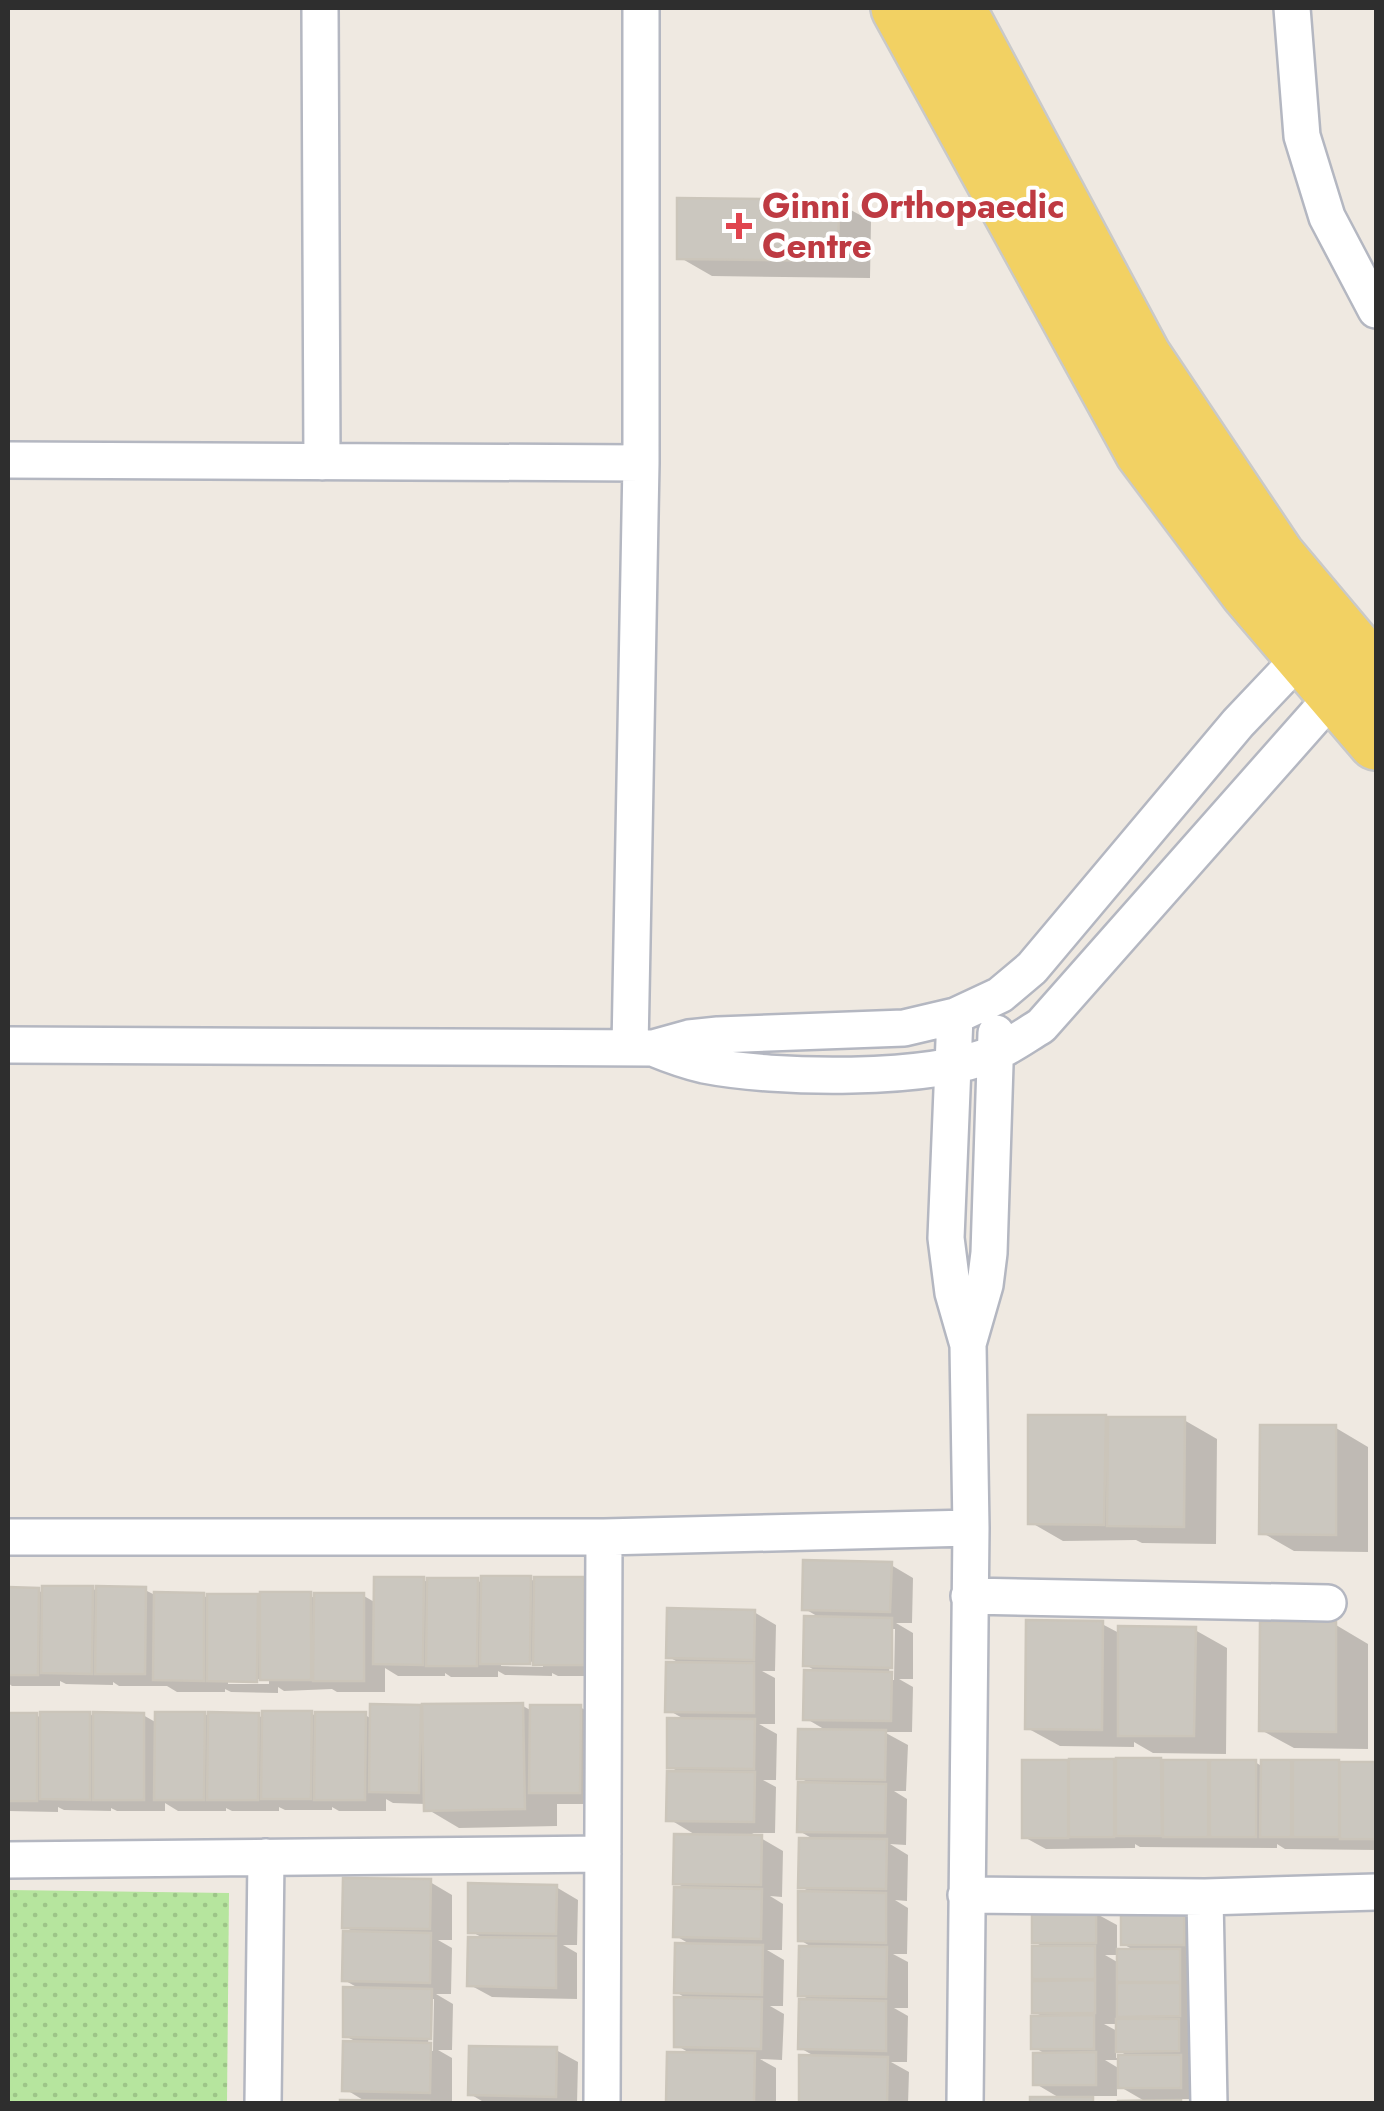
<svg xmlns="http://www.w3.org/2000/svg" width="1384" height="2111" font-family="Jost,sans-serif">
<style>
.park{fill:url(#park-dots)}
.shadow{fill:#0003;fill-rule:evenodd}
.building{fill:#cbc7bf;stroke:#cbc5ba;stroke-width:2.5}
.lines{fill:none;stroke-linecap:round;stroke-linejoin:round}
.minor-casing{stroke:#b4b7c1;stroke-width:40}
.primary-casing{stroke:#c9c9c9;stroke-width:60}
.minor{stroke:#fff;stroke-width:35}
.primary{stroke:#f2d163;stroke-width:55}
.health-dot{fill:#e0444e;stroke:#fff;stroke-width:4}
.labels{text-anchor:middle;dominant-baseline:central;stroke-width:8;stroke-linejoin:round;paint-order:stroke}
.health-label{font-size:35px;font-weight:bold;fill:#be3a42;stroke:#fff;text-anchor:start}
</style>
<defs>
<pattern id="park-dots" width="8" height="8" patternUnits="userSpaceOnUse" patternTransform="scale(2.5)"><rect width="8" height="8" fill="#b6e59e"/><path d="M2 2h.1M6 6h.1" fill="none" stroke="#9dc588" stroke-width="1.8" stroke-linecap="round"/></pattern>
</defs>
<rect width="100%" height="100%" fill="#efe9e1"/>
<path class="park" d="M8,1890l221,3 -2,210h-219z"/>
<path class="shadow" d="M838,203l33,18 -1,57 -158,-2 -33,-19z
M1105,1418l5,3 74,-1 33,19 -1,105 -74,-1 -6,-3 -73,1 -33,-19z
M1336,1428l32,19v105l-74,-1 -33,-19z
M891,1565l22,13 -1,45h-16l17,10v46h-14l14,8 -1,45h-28l24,13 -2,46h-12l13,8 -1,46 -16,-1 18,11 -1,46 -12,-1 13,8 -1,46h-14l15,8v46h-14l14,8 -1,46h-16l18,10 -1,32h-107l17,-46 -18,-10 14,-46 -13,-7 14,-46 -15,-9 14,-46 -13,-7 16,-46 -18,-10 13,-46 -13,-8 30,-45 -24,-14 14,-45 -13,-8 16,-46 -17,-10zM890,1629h5l-1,51h-5z
M530,1579l6,3 48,-2 21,12v84h-47l-6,-3v3l-47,-1 -7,-4v6h-47l-6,-4v3h-47l-13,-8v24h-48l-5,-3 -48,2 -6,-4v6l-47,-1 -6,-3v3h-48l-10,-6h-48l-6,-4v3l-47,-1 -6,-3v5h-48l-4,-3v-93h30l6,4 48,-6 6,4 47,-2 10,5 49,1 6,3 154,-3 12,7 47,-23 7,3 47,-3 6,4zM501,1661l42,1v5l-42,-1zM228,1679h41v5h-41z
M754,1612l22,13 -1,46h-13l13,7v46h-16l18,10 -1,46h-13l13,7 -1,46h-23l31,18 -1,46 -12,-1 13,8 -1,46h-15l17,10 -1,46h-13l14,8 -2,46 -22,-1 16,9v36h-102l-5,-4 24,-45 -17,-10 13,-45 -13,-8 17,-46 -17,-10 13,-46 -13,-7 23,-46 -30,-18 13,-45 -13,-8 17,-46 -18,-10 13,-46 -12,-7z
M1102,1624l19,10 74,-4 32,18 -1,106 -73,-1 -19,-11v5l-74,-1 -33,-18z
M1336,1625l32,19v105l-74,-1 -33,-18z
M523,1706l9,5 48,-4 22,13 -1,84h-44v22l-98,2 -32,-19 -1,-5 -33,-1 -7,-4v12h-47l-7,-4v3h-47l-6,-3v4h-47l-6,-3v3h-48l-13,-8v8h-48l-6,-3v3l-47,-1 -6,-3v5l-50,-1v-96h28l7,4 47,-5 6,4 47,-3 14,8 48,-9 5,3 48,-2 6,4 47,-6 6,4 48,-2 7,4 48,-12 5,3z
M1113,1761l6,4v-4l136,1 8,5v-5l113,1v87l-91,-1 -8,-5v4l-137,-1 -5,-3v4l-89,1 -22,-12v-74z
M430,1882l22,13v45h-14l14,8 -1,46h-15l17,10 -1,46h-14l14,8v46l-84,-1 -23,-14 14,-46 -14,-7 17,-46 -18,-10 14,-46 -13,-7zM429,1999h5l-1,52h-5z
M556,1887l22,13 -1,45h-14l14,8v46l-85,-2 -22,-12 15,-46 -15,-8z
M1095,1913l22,12v27h20l-14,-8 60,-29 22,12 1,29h-20l15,8v63h-12l11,7v28l-11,1 13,7v29h-27l7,5h-62l28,-1 -31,-18v11h-31l13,8h-67l31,-4 -27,-16 11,-29 -13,-8 12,-29 -12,-6 10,-29 -10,-6 12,-28 -11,-7zM1105,1955h14v8zM1116,2014l14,8h-14zM1104,2024h15v8zM1116,2049l15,9h-15zM1105,2060h15v9z
M556,2050l22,12 -1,42h-90l-17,-10z"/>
<path class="building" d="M677,198l162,2 -1,61 -161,-2z
M1028,1415h78l-2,110 -76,-1z
M1108,1417h77l-1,110 -77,-1z
M1260,1425h76v110l-77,-1z
M803,1560l89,2 -2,50 -88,-2z
M481,1576h50l-1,88h-50z
M374,1577h50l-1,88 -50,-1z
M534,1577h50v88h-51z
M427,1578h51l-1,88h-51z
M42,1586h51l-1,88 -51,-1z
M96,1586l50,1 -1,87h-50z
M8,1587l31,1 -1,87h-30z
M154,1592l50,1v88l-51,-1z
M260,1592h51v88h-51z
M314,1593h50v88h-51z
M207,1594h51l-1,88 -50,-1z
M667,1608l88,2 -1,50 -88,-2z
M804,1616l88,2v50l-89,-2z
M1026,1620l77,1 -1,109 -77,-1z
M1260,1622h76v110l-77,-1z
M1118,1626l78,1 -2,109h-76z
M666,1662l88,1v50l-89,-1z
M804,1670l88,2 -1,49 -88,-1z
M523,1703l2,106 -101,2 -2,-107z
M370,1704l51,1 -2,88 -50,-1z
M530,1705h51l-1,88h-51z
M262,1711h50l-1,88h-50z
M40,1712h50v88l-50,-1z
M93,1712l51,1v87h-51z
M155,1712h50l-1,88h-50z
M208,1712l51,1 -1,87h-51z
M315,1712h51l-1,88h-51z
M8,1713h29v88h-29z
M667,1718l88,1 -1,50 -87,-1z
M798,1729l88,1 -1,50 -88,-1z
M1116,1758h45l1,78h-46z
M1069,1759h45v78h-45z
M1022,1760h46v78h-46z
M1163,1760h45v77h-45z
M1210,1760h46v77h-46z
M1261,1760h30v77h-31z
M1293,1760h46v77h-46z
M1340,1762h36v77h-36z
M667,1771l88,1 -1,50 -88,-1z
M798,1782l88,2 -1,49 -88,-1z
M674,1834l88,1 -1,50 -88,-1z
M799,1838l88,1 -1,50 -88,-1z
M343,1878l88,1 -1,50 -88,-1z
M468,1883l89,2 -1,49 -88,-1z
M674,1887l88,2 -1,50 -88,-2z
M798,1891l88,2v50l-88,-2z
M1096,1910v33h-64v-32z
M1184,1912v33h-63v-32z
M343,1931l88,2 -1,50 -88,-2z
M468,1937l88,1v50l-89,-2z
M675,1943l88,2 -1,50 -88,-2z
M799,1946l88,1 -1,50 -88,-1z
M1032,1946h63v33h-63z
M1117,1949h63v33h-63z
M1095,1980v33h-63v-32z
M1117,1983h63v33l-63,1z
M343,1987l89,2 -1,50 -88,-2z
M674,1997l88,2 -1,50 -87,-2z
M799,1999l87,2v50l-88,-2z
M1094,2015v34h-63v-33z
M1116,2019h63v32l-63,1z
M343,2041l88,2 -1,50 -88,-2z
M469,2046l88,1 -1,50 -88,-2z
M667,2052l88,1 -1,50 -88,-1z
M1096,2052v33h-63v-32z
M799,2055l89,2 -1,47h-88z
M1118,2055h63v33h-63z
M1030,2097h63v7h-63z
M340,2100l89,1v3h-89z
M1181,2100v4h-63v-3z"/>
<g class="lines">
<g class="minor-casing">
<path id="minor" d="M320,8l2,454
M1292,8l10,128 25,81 49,93
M8,460l633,3
M955,1016l-9,222 7,55 15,52 3,183 -6,576
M8,1045l645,3 36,-10 29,-3 186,-7 51,-12 45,-21 32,-27 206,-245 77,-81
M630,1048l11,-585v-455
M653,1048c17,7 34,13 51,17 71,14 225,17 291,-12 16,-7 31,-18 46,-27l307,-347
M968,1344l17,-59 4,-32 7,-220
M8,1537h596l367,-9
M969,1596l359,7
M8,1860l595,-6
M966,1895l239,2 171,-5
M1205,1897l4,207
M263,2104l3,-247
M602,2104l2,-567"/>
</g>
<g class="primary-casing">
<path id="primary" d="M899,8l244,444 105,140 128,150
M957,8l186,348 134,200 99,118"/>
</g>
<use href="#minor" class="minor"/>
<use href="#primary" class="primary"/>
</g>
<path class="health-dot" d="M734 211h10v10h10v10h-10v10h-10v-10h-10v-10h10z"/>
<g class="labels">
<g class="health-label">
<text x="762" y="206">Ginni Orthopaedic<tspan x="762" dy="40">Centre</tspan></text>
</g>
</g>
<rect width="1384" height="2111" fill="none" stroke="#2e2e2e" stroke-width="20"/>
</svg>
